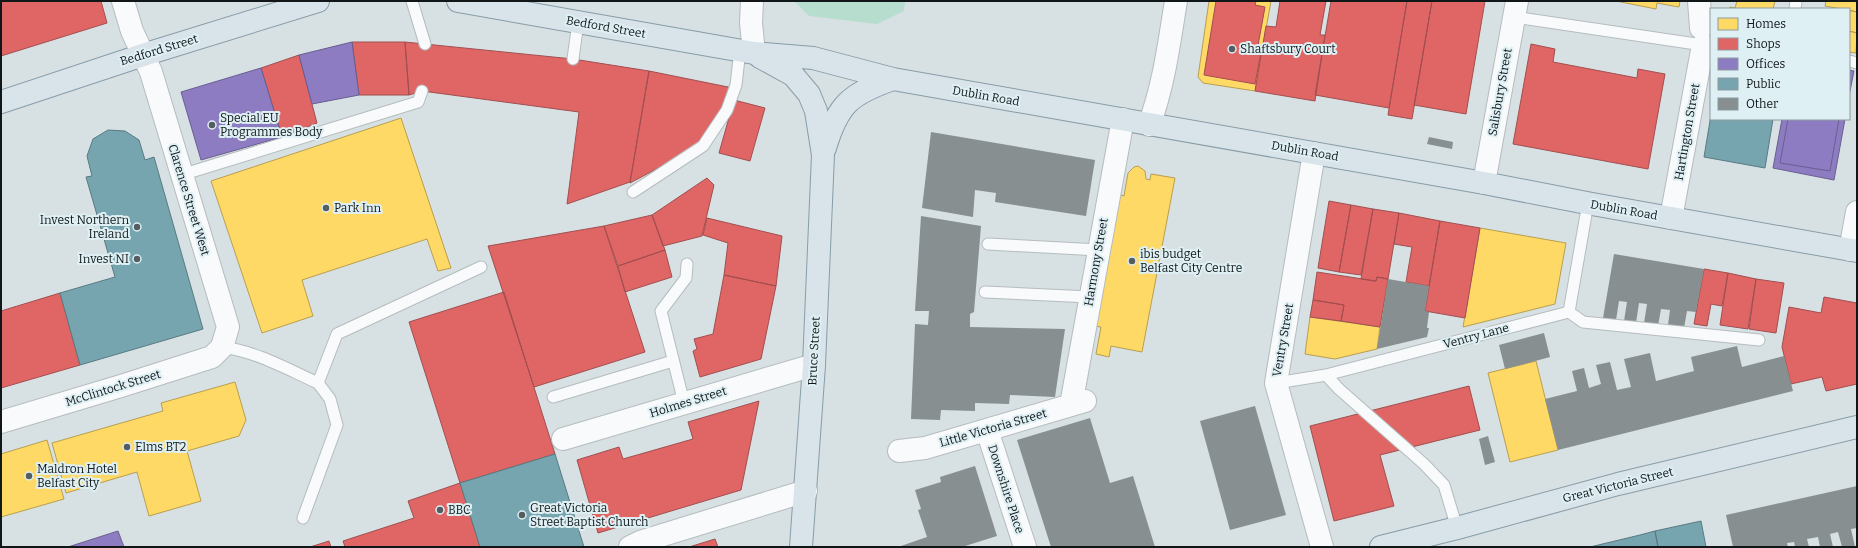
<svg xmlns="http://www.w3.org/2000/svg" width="1858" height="548" font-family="Bitter,serif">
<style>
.green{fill:#b7ddce}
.homes{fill:#ffd966;stroke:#b89f4f}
.shops{fill:#e06666;stroke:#a24e4f}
.offices{fill:#8e7cc3;stroke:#685e90}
.public{fill:#76a5af;stroke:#587a82}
.building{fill:#888f90}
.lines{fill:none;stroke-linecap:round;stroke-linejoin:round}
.lane-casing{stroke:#b5bcbe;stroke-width:13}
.street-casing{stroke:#b5bcbe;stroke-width:24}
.primary-casing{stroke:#879da8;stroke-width:24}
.lane{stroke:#f9fafb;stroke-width:11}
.street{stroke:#f9fafb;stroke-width:22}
.primary{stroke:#d9e3ea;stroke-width:22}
.poi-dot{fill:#565d60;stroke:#dff0f5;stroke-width:1.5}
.labels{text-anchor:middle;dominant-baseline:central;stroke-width:4;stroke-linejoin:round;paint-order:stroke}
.street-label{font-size:12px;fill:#111719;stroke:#dff0f5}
.poi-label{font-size:12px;fill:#111719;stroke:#dff0f5;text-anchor:start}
</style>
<rect width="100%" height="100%" fill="#d7e0e3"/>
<path class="green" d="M794,1h111l-1,10 -27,13 -68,-8z"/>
<path class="homes" d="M1209,1h62l-16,90 -52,-8 -5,-6z
M1616,1h64l-1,6 -22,-4 -1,6z
M1737,1h38l-2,8h-43v-2l5,1z
M1826,1h31v11l-32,-6z
M1849,10l8,2v21l-8,-2z
M1849,31l8,2 -1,20 -7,-1z
M401,118l50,150 -13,3 -11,-32 -125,41 11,36 -51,17 -51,-152z
M1138,166l7,5 1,8 4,1 1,-6 24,4 -33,174 -31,-6 -2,11 -13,-3 5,-27 -7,-1 24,-132 6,2 4,-23 6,-6z
M1480,228l86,15 -11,61 -92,23z
M1310,317l70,10 -3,22 -42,10 -30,-5z
M1536,361l22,89 -48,12 -22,-89z
M235,382l11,38 -7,16 -52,15 14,50 -52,15 -12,-44 -71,21 -14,-50 111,-32 -2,-8z
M47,440l17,59 -63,18v-63z"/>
<path class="shops" d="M1,1h100l6,22 -106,33z
M1216,1h40l-1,4 10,2 -8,44 4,1 -6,32 -51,-9z
M1280,1h46l-6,34h5l-10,66 -60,-10 11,-65 10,1z
M1331,1h76l-18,107 -74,-13z
M1407,1h25l-20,118 -24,-4z
M1432,1h53l-19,113 -52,-9z
M352,42h53l4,53h-50z
M405,42l168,17 76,12 -19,111 -63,22 12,-92 -157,-21 -13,4z
M1531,44l24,5 -2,13 84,16 1,-9 27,5 -17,95 -135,-25z
M299,55l18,68 -35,14 -21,-69z
M649,71l84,17 -16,33 -27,30 -60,32z
M734,100l31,8 -15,53 -31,-8z
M707,178l7,7 -12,51 -39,10 -11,-31z
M1329,201l22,4 -12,67 -21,-4z
M1351,205l22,4 -12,66 -22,-3z
M1373,209l26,4 -11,66 -11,-2 -1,4 -15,-2z
M1399,213l41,8 -11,65 -23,-4 6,-35 -18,-3z
M652,215l13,35 -47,16 -14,-40z
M707,218l75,18 -6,50 -52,-11 4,-32 -25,-8z
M1440,221l40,7 -15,90 -40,-7z
M604,226l41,126 -111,35 -46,-141z
M665,250l7,27 -47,15 -7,-26z
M1704,269l24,4 -6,33 -11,-2 -4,22 -13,-2z
M1317,272l59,9 1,-4 11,2 -8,48 -39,-6 3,-16 -31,-5z
M1728,273l28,6 -8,50 -28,-4z
M724,275l52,11 -15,73 -61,18 -7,-26 4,-2 -3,-10 19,-5z
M1756,279l28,4 -8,50 -27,-4z
M504,292l51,162 -95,29 -51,-161z
M60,293l20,72 -79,23v-77z
M1824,297l33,6v81l-31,7 -4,-14 -31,7 -9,-37 7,-40 32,6z
M1313,300l31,5 -3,16 -31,-4z
M1469,386l11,44 -100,25 14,51 -60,15 -24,-95z
M759,401l-18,89 -143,43 -21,-73 42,-13 4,12 70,-20 -5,-17z
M460,483l20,64h-135l-2,-6 71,-23 -6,-17z
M715,539l3,8h-29z
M329,541l2,6h-21z"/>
<path class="offices" d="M352,42l7,53 -47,9 -13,-49z
M261,68l21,69 -81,23 -20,-68z
M1849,70l5,1 -5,25z
M1782,119h63l-11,61 -61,-12z
M1788,119h51l-9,52 -50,-8z
M118,531l6,16h-56z"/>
<path class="public" d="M1711,115v4h62l-8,49 -61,-11z
M108,130l17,1 14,9 6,20 9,-3 49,172 -123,36 -20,-72 55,-16 -29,-100 6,-1 -5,-20 6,-17z
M555,454l29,93h-104l-20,-64z
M1701,521l5,26h-48l-3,-16z
M1655,531l3,16h-68l50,-12z"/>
<path class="building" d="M931,132l164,28 -9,56 -91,-14 1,-9 -21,-3 -2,27 -51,-9z
M1429,137l24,5 -1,7 -25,-5z
M921,216l60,10 -7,86 -4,2v13l95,2 -10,68 -45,-2 -1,9 -34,-1v8l-34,-1 -1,10 -29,-1 4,-95 13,1 1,-14h-14z
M1614,254l90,15 -8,43 -9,-1 -3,17 -16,-3 2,-15 -9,-1 -3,17 -14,-3 3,-19 -8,-1 -3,20 -12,-2 3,-19 -8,-1 -3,19 -13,-2z
M1388,279l41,7 -4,25 4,1 -2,16h2l-2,9 -50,12z
M1544,333l6,24 -45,12 -6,-24z
M1737,346l5,21 42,-11 9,35 -235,59 -13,-51 32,-8 -5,-20 12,-3 5,20 12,-4 -5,-19 14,-3 7,28 14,-3 -7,-28 26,-6 6,28 38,-10 -3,-14z
M1255,406l31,109 -56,15 -30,-109z
M1090,418l20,65 23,-7 22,71h-104l-34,-107z
M1488,436l7,26 -10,3 -6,-26z
M975,466l22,70 -35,11h-64l29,-10 -9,-27 3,-1 -6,-19 26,-8 -1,-5z
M1857,486v42l-6,1 4,18h-13l-4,-15 -8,2 3,13h-13l-2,-10 -11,2 2,8h-14l-1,-5 -7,1 1,4h-55l-7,-32z"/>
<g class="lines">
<g class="lane-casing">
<path id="lane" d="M412,1l13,43
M1795,9l1,-8
M1514,17l189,28
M573,59l5,-37
M1849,61l8,2
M181,175l237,-73 4,-11
M633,192l70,-46 24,-36 9,-25 4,-35
M988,244l111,6
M985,292l105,5
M1569,312l14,10 176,18
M222,347c33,4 65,22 96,36
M1326,375l13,14 85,75 20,21 13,43
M1276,383l50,-8 243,-63 19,-109
M553,397l120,-36
M684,403l-23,-92 25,-33 1,-14
M303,518l34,-93 -7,-26 -12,-16 19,-49 144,-67"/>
</g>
<g class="street-casing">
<path id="street" d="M752,1l-1,22 3,30
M1699,1l2,27
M1149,125c15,-40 20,-82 27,-124
M1314,153l-38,230 46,164
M1484,183l33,-182
M1671,218l32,-173
M1850,250l7,-38
M1071,405l52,-286
M1,422l120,-36 91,-29 10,-10 6,-20 -77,-255 -19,-41 -9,-30
M987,430l38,117
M563,439l251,-74
M899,451l26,-3 160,-47
M630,547l10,-5 166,-51"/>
</g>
<g class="primary-casing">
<path id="primary" d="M458,1l296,52 59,5 80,21 591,104 108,21 265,47
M760,57l33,18 16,19 7,17 7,44 -9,210 -13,182
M1,102l142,-47 175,-54
M825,148c13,-44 25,-54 68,-69
M1381,547l76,-19 161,-44 239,-57"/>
</g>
<use href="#lane" class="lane"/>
<use href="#street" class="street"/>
<use href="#primary" class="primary"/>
</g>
<g class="poi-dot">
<circle cx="1232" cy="49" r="4"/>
<circle cx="212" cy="125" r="4"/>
<circle cx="326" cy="208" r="4"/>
<circle cx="137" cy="227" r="4"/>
<circle cx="137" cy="259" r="4"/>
<circle cx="1132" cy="261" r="4"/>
<circle cx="127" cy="447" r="4"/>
<circle cx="29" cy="476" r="4"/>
<circle cx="440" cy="510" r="4"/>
<circle cx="522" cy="515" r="4"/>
</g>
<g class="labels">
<g class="street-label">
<text transform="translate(606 27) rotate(10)">Bedford Street</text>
<text transform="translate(159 50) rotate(-17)">Bedford Street</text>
<text transform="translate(1500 92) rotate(-80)">Salisbury Street</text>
<text transform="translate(986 96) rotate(10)">Dublin Road</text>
<text transform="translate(1687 132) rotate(-80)">Hartington Street</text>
<text transform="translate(1305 151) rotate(10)">Dublin Road</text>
<text transform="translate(189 200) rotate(73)">Clarence Street West</text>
<text transform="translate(1624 210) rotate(10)">Dublin Road</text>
<text transform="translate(1096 262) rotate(-80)">Harmony Street</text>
<text transform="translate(1476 336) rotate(-15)">Ventry Lane</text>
<text transform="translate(1283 340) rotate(-80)">Ventry Street</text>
<text transform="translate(814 351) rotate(-87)">Bruce Street</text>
<text transform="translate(113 388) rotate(-17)">McClintock Street</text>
<text transform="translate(688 402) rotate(-17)">Holmes Street</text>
<text transform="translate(993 428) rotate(-16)">Little Victoria Street</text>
<text transform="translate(1618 485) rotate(-14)">Great Victoria Street</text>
<text transform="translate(1006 489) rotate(72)">Downshire Place</text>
</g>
<g class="poi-label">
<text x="1240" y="49">Shaftsbury Court</text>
<text x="220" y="118">Special EU<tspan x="220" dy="14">Programmes Body</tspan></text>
<text x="334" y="208">Park Inn</text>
<text x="129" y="220" text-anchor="end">Invest Northern<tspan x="129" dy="14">Ireland</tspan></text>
<text x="1140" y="254">ibis budget<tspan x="1140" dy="14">Belfast City Centre</tspan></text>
<text x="129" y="259" text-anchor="end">Invest NI</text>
<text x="135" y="447">Elms BT2</text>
<text x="37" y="469">Maldron Hotel<tspan x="37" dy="14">Belfast City</tspan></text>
<text x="530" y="508">Great Victoria<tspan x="530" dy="14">Street Baptist Church</tspan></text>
<text x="448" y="510">BBC</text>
</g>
</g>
<rect width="1858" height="548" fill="none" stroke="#111719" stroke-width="4"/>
<rect x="1710" y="8" width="140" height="112" fill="#dff0f5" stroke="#8d999d"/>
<rect x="1718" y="18" width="20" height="12" fill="#ffd966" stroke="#8d999d"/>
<text x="1746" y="28" font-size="12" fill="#111719">Homes</text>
<rect x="1718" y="38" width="20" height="12" fill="#e06666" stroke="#8d999d"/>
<text x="1746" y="48" font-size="12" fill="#111719">Shops</text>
<rect x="1718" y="58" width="20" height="12" fill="#8e7cc3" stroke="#8d999d"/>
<text x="1746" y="68" font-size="12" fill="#111719">Offices</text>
<rect x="1718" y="78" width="20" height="12" fill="#76a5af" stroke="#8d999d"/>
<text x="1746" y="88" font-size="12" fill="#111719">Public</text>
<rect x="1718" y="98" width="20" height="12" fill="#888f90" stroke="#8d999d"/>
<text x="1746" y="108" font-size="12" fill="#111719">Other</text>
</svg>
